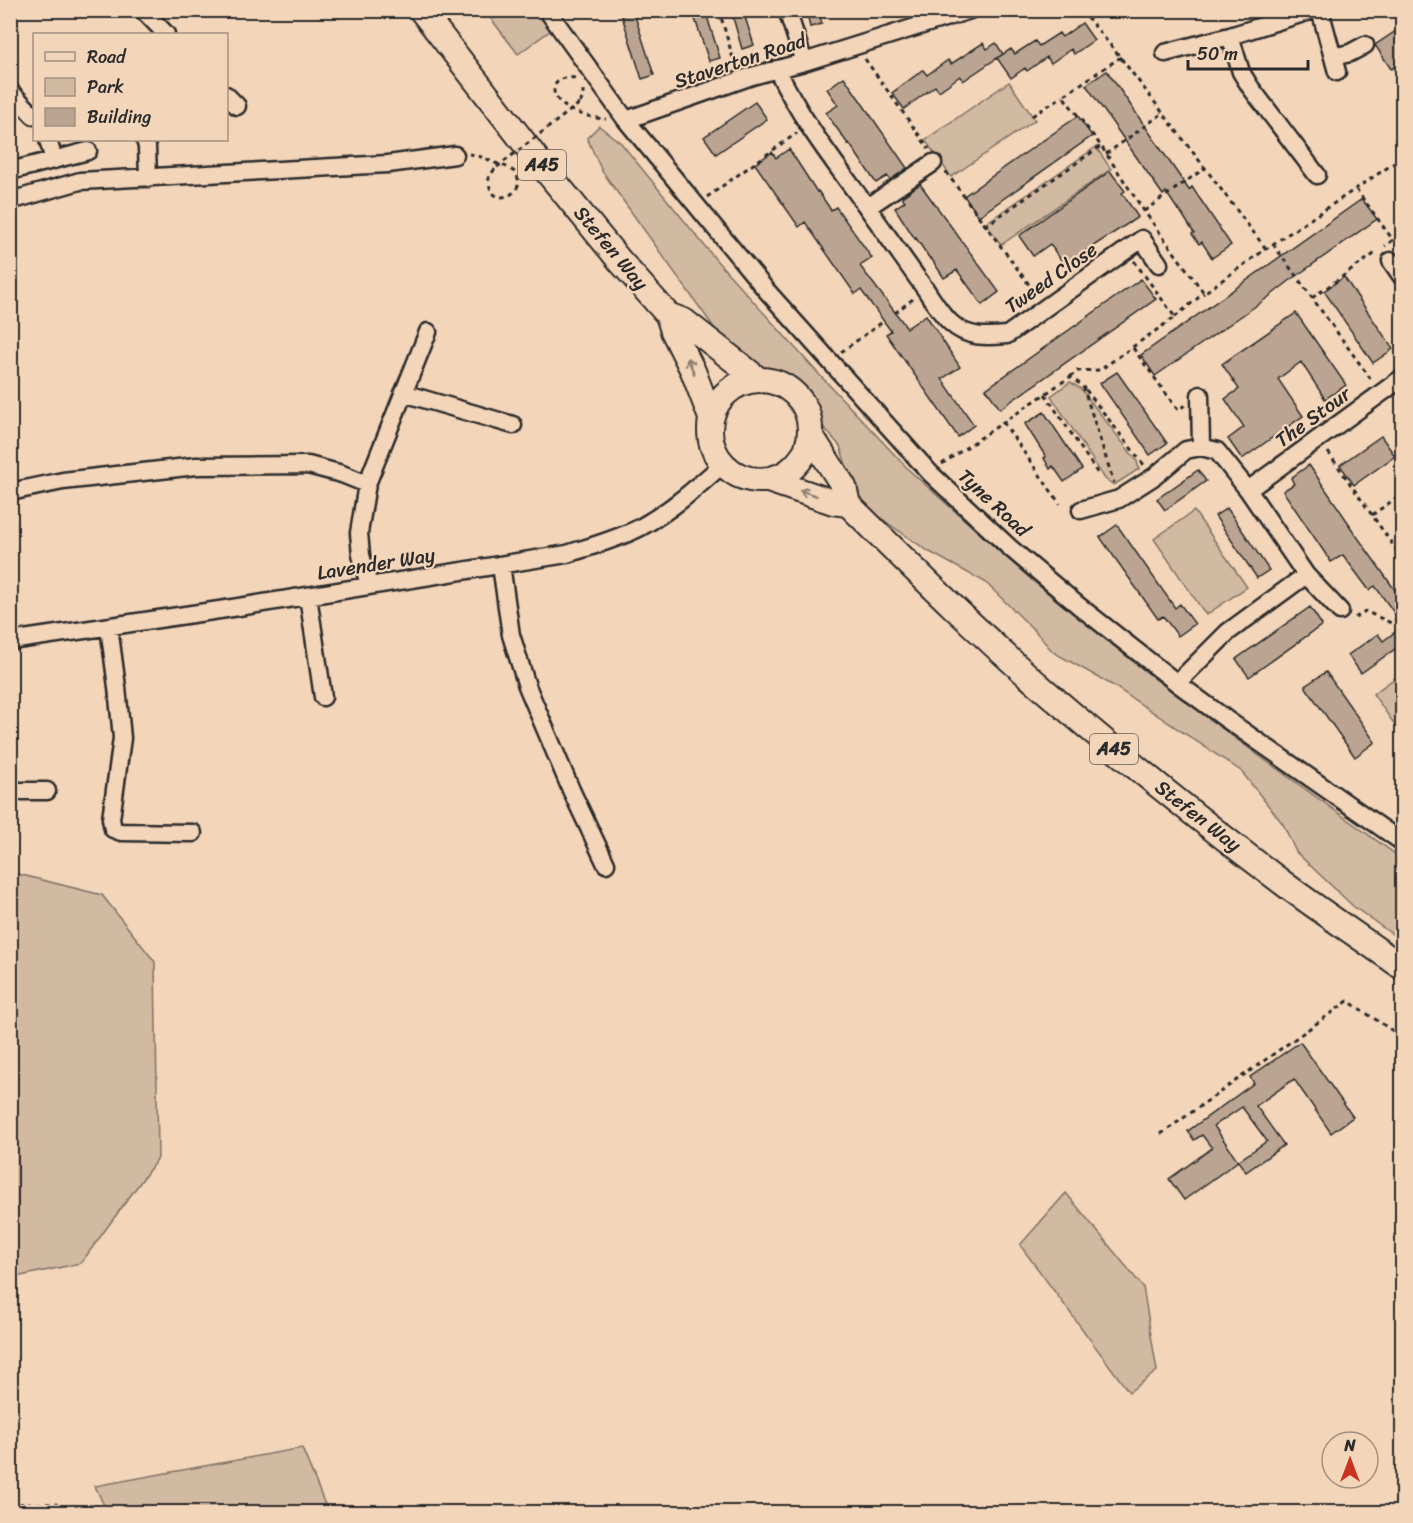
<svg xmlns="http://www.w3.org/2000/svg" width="1413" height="1523" font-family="Sriracha,sans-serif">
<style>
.green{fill:#d2b9a1;stroke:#7e7266;stroke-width:1.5}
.building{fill:#bba592;stroke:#2b2b2b;stroke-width:1.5;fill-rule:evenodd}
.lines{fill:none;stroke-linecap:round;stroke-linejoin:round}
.minor-casing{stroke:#2b2b2b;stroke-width:21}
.highway-casing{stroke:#2b2b2b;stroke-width:28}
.path{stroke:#2b2b2b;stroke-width:3;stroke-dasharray:4.5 4.5;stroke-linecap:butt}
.minor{stroke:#f3d5b9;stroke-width:16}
.highway{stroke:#f3d5b9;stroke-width:24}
.path-bridge{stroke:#2b2b2b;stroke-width:3;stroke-dasharray:4.5 4.5;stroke-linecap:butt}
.oneway{stroke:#8f8072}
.labels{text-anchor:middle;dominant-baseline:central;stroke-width:4.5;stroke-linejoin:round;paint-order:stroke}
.shield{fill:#f3d5b9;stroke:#675e56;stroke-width:1.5}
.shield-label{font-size:18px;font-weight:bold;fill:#2b2b2b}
.street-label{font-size:20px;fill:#2b2b2b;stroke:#f3d5b9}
</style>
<rect width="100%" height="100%" fill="#f3d5b9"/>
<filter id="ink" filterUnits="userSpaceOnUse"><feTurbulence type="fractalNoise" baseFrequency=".0167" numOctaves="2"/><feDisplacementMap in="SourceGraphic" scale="12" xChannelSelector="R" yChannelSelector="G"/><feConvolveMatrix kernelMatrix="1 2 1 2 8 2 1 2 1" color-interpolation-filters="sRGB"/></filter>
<g filter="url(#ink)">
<path class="green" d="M485,11h52l14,19 -33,24z
M1009,82l26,38 -84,57 -26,-37z
M599,126l22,17 96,118 99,110 94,100 124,111 121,97 103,76 144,104v82l-48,-34 -58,-55 -13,-28 -42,-53 -129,-86 -59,-33 -17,-20 -51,-50 -57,-31 -59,-41 -15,-20 -14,-44 -58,-66 -39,-7 -20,-33 -121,-169 -15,-33z
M1096,147l15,22 -110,76 -15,-22z
M1070,382l11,7 56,72 2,8 -25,16 -9,-6 -54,-83z
M1194,511l53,76 -41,28 -52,-76z
M1402,673v62l-29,-41z
M10,872l92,23 53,67 3,196 -77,105 -70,15z
M1066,1193l77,94 14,84 -28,21 -109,-147z
M302,1448l26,64h-221l-12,-26z"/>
<path class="building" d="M620,10h13l21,65 -12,4z
M692,10h13l15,48 -11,3z
M806,10h12l4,14 -12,3z
M743,11l11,34 -12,4 -10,-35z
M1082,23l12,17 -20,14 -3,-5 -20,14 -4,-6 -20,14 -2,-3 -14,10 -14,-20 14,-9 4,5 20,-13 4,5 20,-13 3,4z
M1402,27v35l-11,7 -16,-24z
M983,43l4,6 9,-6 7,11 -40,27 -3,-5 -21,15 -4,-5 -31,23 -12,-16 31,-23 4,5 21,-15 3,4z
M1107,71l82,119 3,-3 39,58 -19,13 -10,-16 -3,2 -7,-10 2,-1 -15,-24 -1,1 -12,-18 -3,3 -77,-110z
M844,77l63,91 -17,12 -3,-4 -11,7 -27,-40 -1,1 -22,-31 12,-8 -11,-16z
M755,102l12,17 -51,35 -12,-17z
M1078,116l14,20 -113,80 -15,-20z
M789,149l28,43 1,-1 13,19 5,-3 36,51 -12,8 47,62 19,-13 34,52 -18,12 32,46 -16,12 -72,-103 5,-3 -30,-41 -6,4 -50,-72 -6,5 -44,-63 17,-12 4,6z
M1110,171l15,20 -3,2 16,24 -74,48 -14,-21 -17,12 -14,-20z
M920,184l79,108 -17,13 -25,-35 -13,8 -13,-20 -1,1 -14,-21 -1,1 -20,-31 10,-7 -3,-4z
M1362,199l15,20 -85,60 -22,17 -115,80 -14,-21z
M1344,277l49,72 -20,14 -49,-72z
M1141,279l15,20 -156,110 -14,-20z
M1296,313l50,72 -21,14 -24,-37 -23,17 25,37 -61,43 -14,-20 16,-12 -19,-28 14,-10 -17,-25z
M1117,372l50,71 -17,12 -50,-72z
M1044,412l38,57 -18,13 -11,-16 -3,3 -6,-11 2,-1 -21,-33z
M1381,436l14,20 -41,29 -14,-20z
M1309,465l41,60h-1l53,75v24l-27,-38 -6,4 -26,-35 -12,7 -48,-71 11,-7 -3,-6z
M1198,470l8,11 -41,29 -8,-11z
M1227,508l42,62 -12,8 -42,-62z
M1117,525l58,83 5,-4 15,20 -17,12 -15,-20 -5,3 -58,-82z
M1310,607l12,18 -73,52 -13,-18z
M1402,627v17l-41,29 -13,-18 30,-21 5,7z
M1326,672l49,70 -20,15 -50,-71z
M1300,1042l53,75 -22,16 -37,-54 -38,27 28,39 -38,27 -8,-11 -54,39 -15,-21 43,-31 -10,-13 -8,5 -6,-9 66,-48 -4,-6zM1242,1107l25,34 -29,20 -24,-35z"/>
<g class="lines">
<g class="minor-casing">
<path id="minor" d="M143,10l23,24
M547,10l79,110 141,171 163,182 79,74 70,59 98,77 49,36 176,123
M787,10l17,52
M1320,10l17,62
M1230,36l11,36 10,16 66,87
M1165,53l65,-17 83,-26
M1333,57l17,-4 15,-8
M777,69c28,60 72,111 109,165 13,18 26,37 40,56 7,11 15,24 25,33 16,15 35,14 56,12l135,-96 17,25
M10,91l24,25
M226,95l11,11
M626,120l126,-44 52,-14 166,-52
M48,140l6,20
M145,140l2,7 1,31
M18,169l70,-18
M10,201l70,-20 308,-17 67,-9
M868,207l65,-44
M1391,261l11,16
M403,393l110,32
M1200,395l1,52 16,4 31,39 58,85 34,36
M1248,490l154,-112
M10,492l53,-11 133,-15 112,-1 34,9 25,10
M1081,510l38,-11 36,-23 31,-26 15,-3
M501,565l10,70 16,51 45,106 34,72
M369,586l-8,-31 -2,-22 8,-49 61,-152
M308,596l15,101
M109,627l8,60 5,51 -11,81 2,10 8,3 72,1
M10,641l216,-32 341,-55c25,-8 51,-15 74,-27 31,-17 56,-40 82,-63
M1177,683l51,-51 78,-57
M10,791h37"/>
</g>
<g class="highway-casing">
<path id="highway" d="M421,10l122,157 77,94 48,54 16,6 75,59
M668,315l5,16 20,40 18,47
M710 430a50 50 0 1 1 100 0a50 50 0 1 1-100 0Z
M810,434l34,53 4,17c64,63 127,126 195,185 79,68 160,134 244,197 38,28 77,54 115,81
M768,480l65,22 15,2"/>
</g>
<path class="path" d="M719,10l16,55
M1081,10l36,43 88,115
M1121,57l-58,39 38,50 43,65 60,82 69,-49 129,-86
M865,59l64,90
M575,78c-18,-4 -29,12 -14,25 9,10 32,15 45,16
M580,103l3,-6v-10
M1032,116l31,-20
M469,154c9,1 18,5 26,9 7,2 17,5 21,11 13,21 -30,38 -27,2l8,-9
M1106,154l57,-41
M946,172l90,122
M1356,189l37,51 -8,6
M707,197l90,-64
M1144,211l61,-43 61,81
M985,226l116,-80
M1273,244l100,138
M1312,298l65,-46
M895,313l19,-15
M1175,317l29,-24
M1133,348l45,62 7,-5
M841,352l43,-31
M1070,377l7,-6 23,-1 75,-53 -41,-56
M1086,390l58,75
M1045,394l53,80
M1003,422l57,82
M1328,452l74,106
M942,464l128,-87 13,9 31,97
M1372,515l30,-21
M1355,618l10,-7 26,12 7,-5
M1161,1134l187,-133 54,36
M10,1504h46l5,8"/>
<use href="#minor" class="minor"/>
<use href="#highway" class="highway"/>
<path class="path-bridge" d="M497,167l83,-64"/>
</g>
<defs><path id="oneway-shaft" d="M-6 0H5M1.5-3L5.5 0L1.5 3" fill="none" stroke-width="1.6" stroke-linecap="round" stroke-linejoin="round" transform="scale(1.5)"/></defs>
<g class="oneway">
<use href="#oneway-shaft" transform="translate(691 366) rotate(-113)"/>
<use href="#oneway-shaft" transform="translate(808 493) rotate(-161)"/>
</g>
</g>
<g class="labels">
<g class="shield">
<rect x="518" y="150" width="48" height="30" rx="4.5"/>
<rect x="1090" y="734" width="48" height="30" rx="4.5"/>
</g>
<g class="shield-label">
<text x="542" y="165">A45</text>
<text x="1114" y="749">A45</text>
</g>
<g class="street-label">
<text transform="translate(740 61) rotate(-18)">Staverton Road</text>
<text transform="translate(611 248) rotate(50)">Stefen Way</text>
<text transform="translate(1051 278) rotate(-35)">Tweed Close</text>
<text transform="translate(1313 417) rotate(-36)">The Stour</text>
<text transform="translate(994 503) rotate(43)">Tyne Road</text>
<text transform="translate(376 564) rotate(-9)">Lavender Way</text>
<text transform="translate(1198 816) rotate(38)">Stefen Way</text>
</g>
</g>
<rect width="1413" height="1523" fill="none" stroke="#f3d5b9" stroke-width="36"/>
<rect x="18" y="18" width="1377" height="1487" fill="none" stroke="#2b2b2b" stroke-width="2" filter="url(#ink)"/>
<rect x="33" y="33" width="195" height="108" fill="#f3d5b9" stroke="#a39180" stroke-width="1.5"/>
<rect x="45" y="52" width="30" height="9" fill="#f3d5b9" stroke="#a39180" stroke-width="1.5"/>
<text x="87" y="63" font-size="18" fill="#2b2b2b">Road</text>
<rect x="45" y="78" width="30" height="18" fill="#d2b9a1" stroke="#a39180" stroke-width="1.5"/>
<text x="87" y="93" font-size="18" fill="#2b2b2b">Park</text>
<rect x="45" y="108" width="30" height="18" fill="#bba592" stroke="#a39180" stroke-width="1.5"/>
<text x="87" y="123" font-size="18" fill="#2b2b2b">Building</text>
<g transform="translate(1350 1460)"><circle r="28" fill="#f3d5b9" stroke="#a39180" stroke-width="1.5"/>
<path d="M0-4.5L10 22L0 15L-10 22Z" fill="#c8321e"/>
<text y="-9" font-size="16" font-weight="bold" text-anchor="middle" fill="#2b2b2b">N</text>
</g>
<path d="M1188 60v9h120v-9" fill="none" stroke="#2b2b2b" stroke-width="3"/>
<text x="1197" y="60" font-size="18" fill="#2b2b2b" stroke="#f3d5b9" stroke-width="4.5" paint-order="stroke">50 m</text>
</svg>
